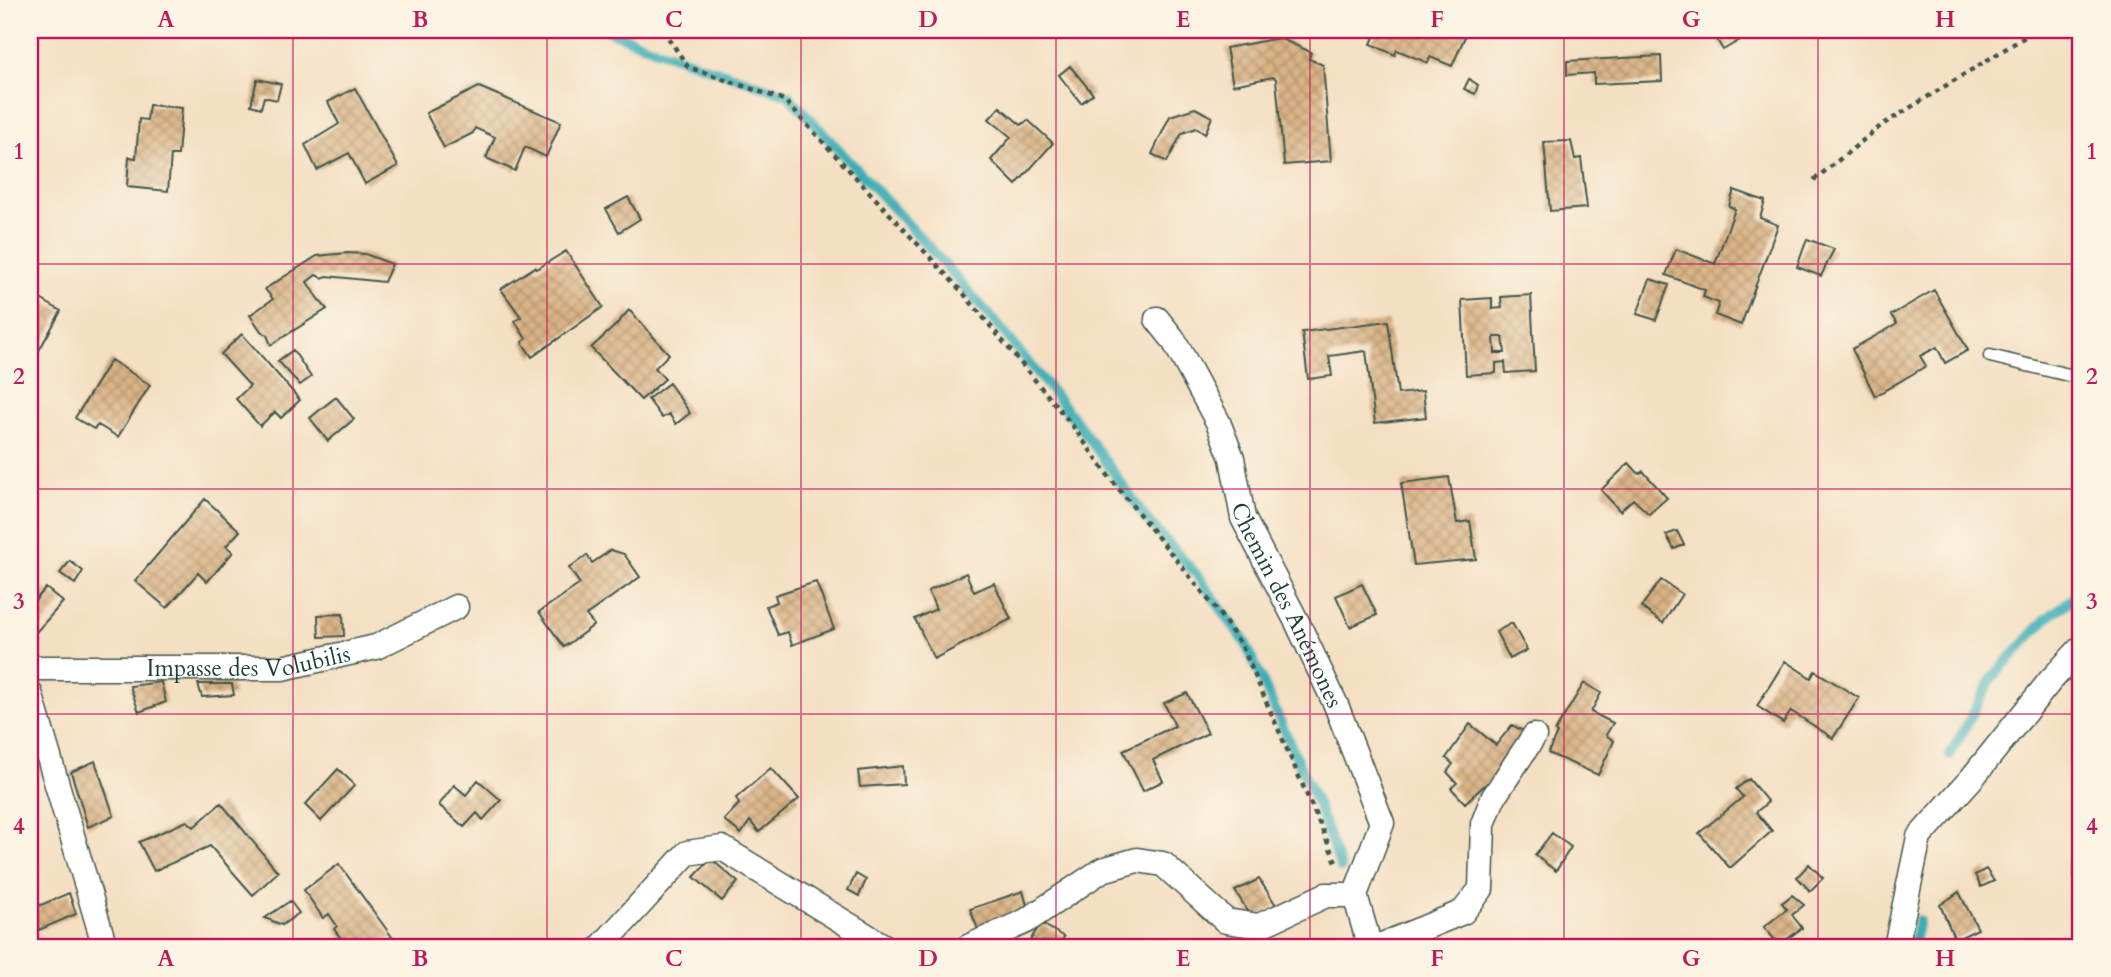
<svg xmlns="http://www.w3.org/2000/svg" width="2111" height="977" font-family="Cardo,serif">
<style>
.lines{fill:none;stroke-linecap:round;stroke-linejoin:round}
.stream{stroke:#3badb6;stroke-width:10}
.building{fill:url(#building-cross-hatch);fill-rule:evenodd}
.lane-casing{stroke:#3f5549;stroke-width:15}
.street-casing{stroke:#3f5549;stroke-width:27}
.path{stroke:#3f5549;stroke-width:4.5;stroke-dasharray:5 5;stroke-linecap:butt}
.lane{stroke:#fff;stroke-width:12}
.street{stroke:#fff;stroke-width:24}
.grid{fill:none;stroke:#c2185b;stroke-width:2;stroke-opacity:0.55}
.labels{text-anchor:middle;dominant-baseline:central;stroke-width:5;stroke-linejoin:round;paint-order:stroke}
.street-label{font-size:23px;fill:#1f3d34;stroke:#fcf5e5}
.neatline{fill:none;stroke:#c2185b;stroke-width:2.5}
.grid-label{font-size:23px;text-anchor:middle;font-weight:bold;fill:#c2185b}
</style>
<defs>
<pattern id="building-cross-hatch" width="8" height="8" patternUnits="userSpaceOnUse" patternTransform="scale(1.75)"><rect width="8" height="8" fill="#dbb486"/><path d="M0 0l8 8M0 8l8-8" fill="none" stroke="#b1946e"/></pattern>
</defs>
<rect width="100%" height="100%" fill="#fcf5e5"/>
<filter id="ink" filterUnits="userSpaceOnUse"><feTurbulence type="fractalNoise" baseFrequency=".0143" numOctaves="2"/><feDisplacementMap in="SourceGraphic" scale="14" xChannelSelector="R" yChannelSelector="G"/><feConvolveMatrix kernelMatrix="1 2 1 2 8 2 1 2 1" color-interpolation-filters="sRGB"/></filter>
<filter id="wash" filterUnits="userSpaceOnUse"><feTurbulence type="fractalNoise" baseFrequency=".00686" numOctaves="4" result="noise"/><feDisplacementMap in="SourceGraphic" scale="28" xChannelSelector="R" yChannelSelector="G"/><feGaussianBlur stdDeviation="1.57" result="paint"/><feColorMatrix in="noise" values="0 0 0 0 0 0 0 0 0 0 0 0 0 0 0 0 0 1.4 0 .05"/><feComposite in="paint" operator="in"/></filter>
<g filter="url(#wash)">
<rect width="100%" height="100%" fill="#f4dfc2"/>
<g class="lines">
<path class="stream" d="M606,30l48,19 134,46 141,152 64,72 90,111 63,88 51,57 48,67 73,164 23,62
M1950,755l42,-77 54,-59 35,-27
M1913,947l6,-27"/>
</g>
<g id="blocks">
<path class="building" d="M1377,30h91l-16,36 -22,-9 -2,6 -31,-13 -2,5 -24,-11z
M1711,30h46l-34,20z
M1279,38l32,14 -2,7 14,6 8,96 -47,4 -8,-86 -3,-2 -40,8 -7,-37z
M1661,56l1,25 -68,3v-11l-27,2v-14z
M1070,66l23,28 -12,9 -22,-28z
M257,79l24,5 -4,16 -13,-3 -3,11 -10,-3z
M1469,79l9,6 -3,9 -11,-5z
M479,87l82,35 -15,35 -21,-10 -10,24 -29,-13 9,-21 -20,-9 -2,5 -29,15 -18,-35z
M355,88l43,78 -33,18 -16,-31 -32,17 -12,-25 34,-21 -11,-22z
M149,105l33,3 -4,47h-7l-3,36 -41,-4 2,-30 7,1 3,-39 8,1z
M1000,107l21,18 7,-5 25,23 -37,42 -25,-25 20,-23 -22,-18z
M1195,108l17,9 -7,17 -9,-6 -14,5 -15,29 -15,-8 18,-38z
M1571,141l4,18 6,-1 6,50 -37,3 -6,-69z
M1734,190l31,11 -5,17 18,7 -37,100 -26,-10 4,-12 -16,-6 2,-7 -39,-15 10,-26 39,15 20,-55 -6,-3z
M628,197l12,22 -21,13 -13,-23z
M1807,239l27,10 -13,27 -24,-9z
M566,251l37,56 -71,50 -10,-15 4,-3 -11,-18 6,-4 -20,-28 34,-22 2,2z
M347,253l18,1 27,10 -8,18 -57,-6 -5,2 -6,-3 -9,7 11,17 9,10 -56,36 -4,-10 -6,-4 -11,-16 23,-16 -8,-10 52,-33z
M1650,279l19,6 -13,35 -19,-6z
M1934,290l34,60 -23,13 -8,-16 -17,9 6,10 -51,30 -23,-47 45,-25 -6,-9z
M30,293l31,18 -24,43 -7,-5z
M1531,295l4,76 -29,2 -1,-11 -9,1v10l-30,2 -4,-75 30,-2v11l10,-1 -1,-11zM1494,337h9l2,16h-10z
M629,310l40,44 -14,14 10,11 -24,21 -50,-52 25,-23z
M1388,321l10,73 25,-3 3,26 -51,6 -9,-72 -37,5 3,20 -24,3 -6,-47z
M242,334l58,66 -19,18 -6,-6 -15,14 -24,-27 14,-13 -29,-32z
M293,350l18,27 -11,8 -22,-24z
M111,360l39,25 -32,52 -20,-12 -4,4 -19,-11z
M669,383l21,30 -14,11 -7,-10 -7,4 -14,-19z
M336,397l18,22 -26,22 -18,-23z
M1629,463l10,11 4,-3 24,27 -18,16 -16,-15 -13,12 -19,-21z
M1449,477l8,46 13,-2 6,38 -62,6 -13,-82z
M205,499l35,32 -14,15 7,6 -26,30 -9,-9 -31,35 -32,-27z
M1677,531l7,14 -10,4 -8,-14z
M611,550l13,4 16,23 -54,38 8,10 -30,22 -25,-35 41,-28 -11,-16 18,-13 5,8z
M70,561l13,10 -8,13 -15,-11z
M966,573l8,19 20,-9 17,36 -77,40 -19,-40 21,-10 -8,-18z
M1661,580l21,14 -19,29 -22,-16z
M816,582l18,47 -42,16 -4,-13 -10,3 -12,-29 11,-4 -2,-7z
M1362,584l15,31 -27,12 -14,-31z
M46,588l17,14 -33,37v-33z
M343,614l1,22 -25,1 -1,-22z
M1512,623l15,27 -17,9 -14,-27z
M1785,661l26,17 4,-7 44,27 -26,40 -42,-27 -8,12 -26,-17z
M161,682l5,20 -27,10 -9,-26z
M1584,683l17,10 -10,19 22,11 -7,12 8,6 -16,34 -50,-22 9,-20 -2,-2z
M198,684h34l2,11 -32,2z
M1187,693l21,40 -55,27 10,21 -20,10 -20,-41 52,-24 -11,-23z
M1470,724l26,21 16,-20 16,9 -36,51 -5,-2 -22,20 -14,-15 6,-5 -10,-11 6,-8 -7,-6z
M95,761l19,55 -26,11 -17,-55z
M903,766l1,18 -44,3 -2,-16z
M771,768l28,31 -40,33 -9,-11 -9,13 -17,-14 15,-16 -3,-6z
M338,769l17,16 -34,36 -16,-16z
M1749,779l19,23 -12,10 16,19 -42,37 -31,-35 44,-36 -7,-8z
M478,780l23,20 -18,20 -6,-7 -13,14 -25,-22 15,-20 12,10z
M221,803l57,69 -25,23 -43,-49 -56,25 -15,-29 48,-21 7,6z
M2081,804v73h-7l3,-71z
M1552,833l19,14 -15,24 -21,-16z
M711,859l27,23 -16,19 -28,-24z
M339,864l53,73 -14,10h-31l-13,-18 3,-3 -8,-12 -6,4 -19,-28z
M1809,864l14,14 -13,13 -13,-14z
M1986,869l8,12 -13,6 -6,-12z
M856,874l10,6 -7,16 -11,-6z
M1259,879l17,26 -23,14 -18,-28z
M1023,891l5,18 -47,28 -11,-28z
M1959,892l19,37 -23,11 -15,-35z
M69,893l7,21 -37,16 -8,-21z
M1792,895l12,10 -12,10 10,13 -23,17 -15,-18 23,-18 -5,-6z
M290,901l9,12 -17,12 -17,-7z
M1041,923l23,14 -6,10 -16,-6 -4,6h-12z"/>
</g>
</g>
<g filter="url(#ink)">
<use href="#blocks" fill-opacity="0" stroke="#3f5549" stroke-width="2"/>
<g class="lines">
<g class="lane-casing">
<path id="lane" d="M1990,356l91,22"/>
</g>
<g class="street-casing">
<g id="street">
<path id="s1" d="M1157,319l16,20 45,83 14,36 11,60 55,106 38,81 46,118 -27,72"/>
<path id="s2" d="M30,668h252l94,-21 80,-40"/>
<path d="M30,693l75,254"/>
<path d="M601,947l86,-94 35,-5 163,99"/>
<path d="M968,947l58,-26 76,-51 35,-10 26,4 63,57 33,5 67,-31h29l15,52"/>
<path d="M1377,947l86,-35 18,-23 2,-65 10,-26 41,-62"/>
<path d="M1896,947l23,-110 53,-59 78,-97 31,-33"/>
</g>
</g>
<path class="path" d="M663,30l25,37 96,33 180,194 108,131 38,53 106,131 26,37 95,218
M1814,180l68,-55 146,-90 17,-5"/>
<use href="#lane" class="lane"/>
<use href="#street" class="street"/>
</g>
</g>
<path class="grid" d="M293,30v917M547,30v917M801,30v917M1056,30v917M1310,30v917M1564,30v917M1818,30v917M30,264h2051M30,489h2051M30,714h2051"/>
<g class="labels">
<g class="street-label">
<text stroke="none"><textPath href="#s1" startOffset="317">Chemin des Anémones</textPath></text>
<text stroke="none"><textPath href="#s2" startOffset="219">Impasse des Volubilis</textPath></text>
</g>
</g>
<rect width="2111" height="977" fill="none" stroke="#fcf5e5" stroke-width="77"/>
<rect x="38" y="38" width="2034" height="901" class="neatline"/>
<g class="grid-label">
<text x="166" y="27">A</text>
<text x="420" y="27">B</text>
<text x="674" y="27">C</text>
<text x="928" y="27">D</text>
<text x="1183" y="27">E</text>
<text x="1437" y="27">F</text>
<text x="1691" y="27">G</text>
<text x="1945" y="27">H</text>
<text x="19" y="159">1</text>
<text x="2092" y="159">1</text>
<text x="19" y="384">2</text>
<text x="2092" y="384">2</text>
<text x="19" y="609">3</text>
<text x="2092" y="609">3</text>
<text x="19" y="834">4</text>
<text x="2092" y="834">4</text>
<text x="166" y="966">A</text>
<text x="420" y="966">B</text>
<text x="674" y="966">C</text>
<text x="928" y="966">D</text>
<text x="1183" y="966">E</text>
<text x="1437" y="966">F</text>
<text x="1691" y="966">G</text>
<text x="1945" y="966">H</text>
</g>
</svg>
